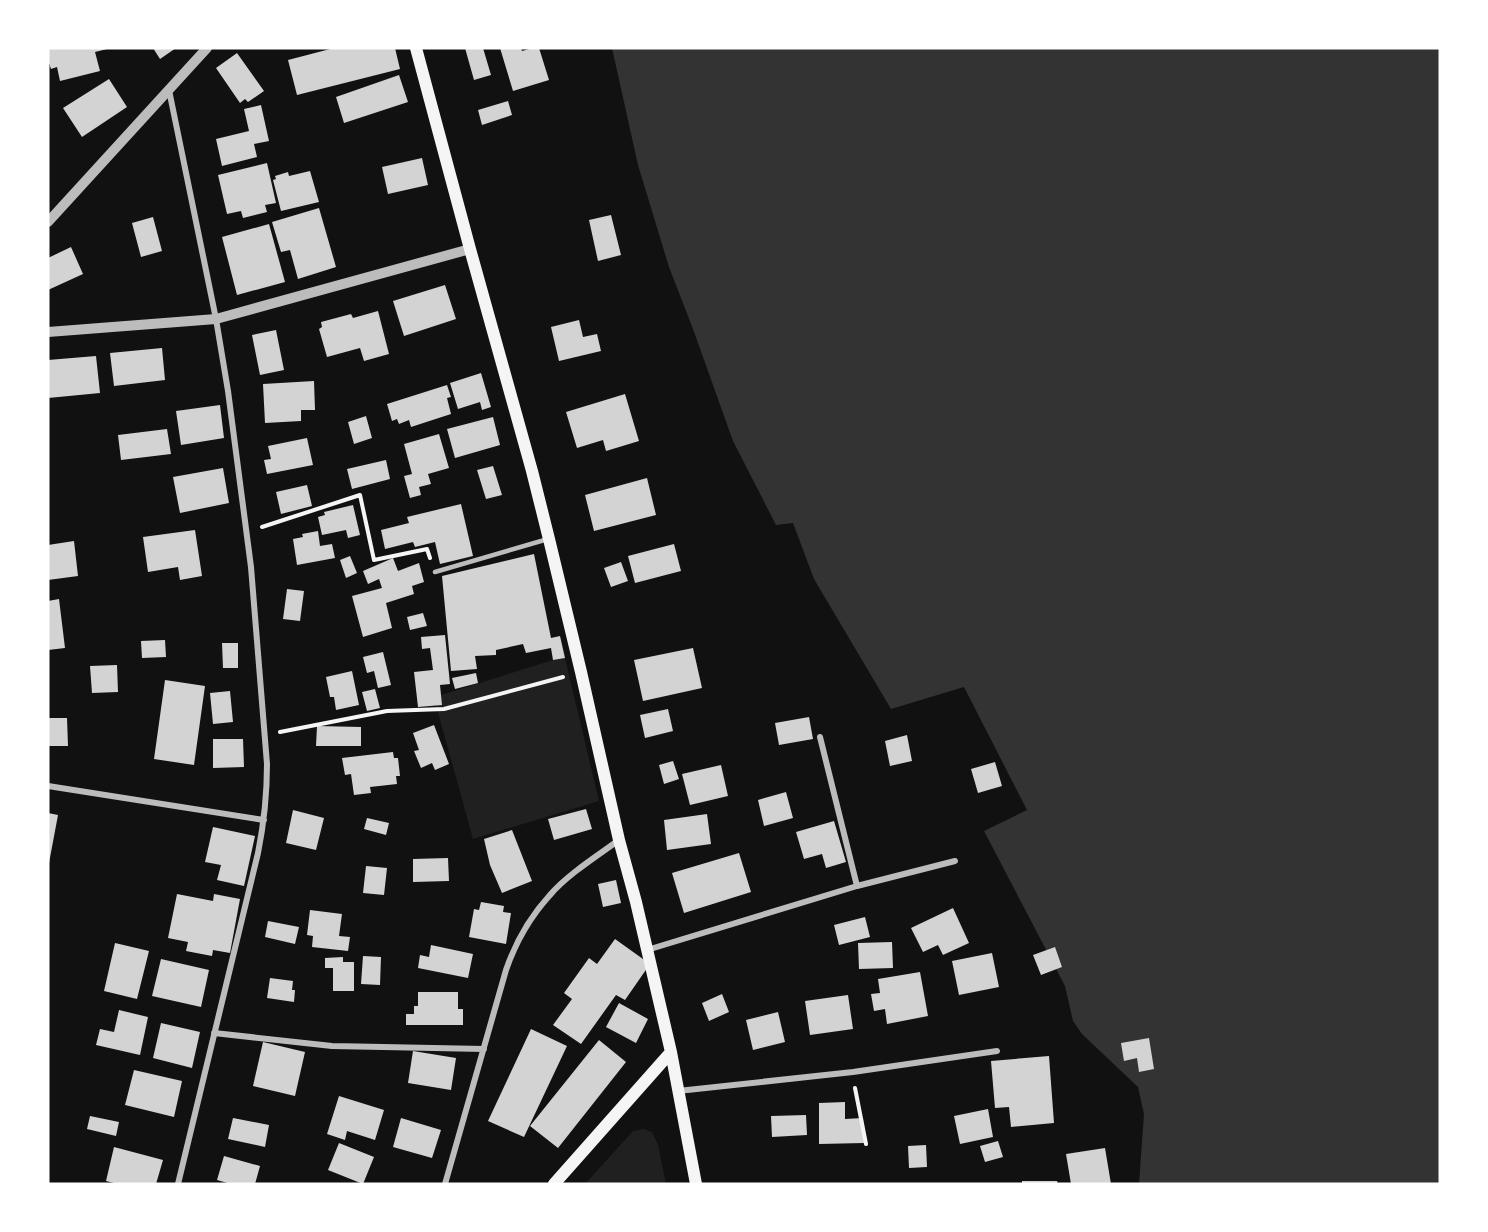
<svg xmlns="http://www.w3.org/2000/svg" width="1488" height="1232" font-family="'Public Sans',sans-serif">
<style>
.green{fill:#202020}
.water{fill:#333}
.building{fill:#d3d3d3}
.lines{fill:none;stroke-linecap:round;stroke-linejoin:round}
.path{stroke:#f5f5f5;stroke-width:4}
.service{stroke:#bcbcbc;stroke-width:4.5}
.minor{stroke:#bcbcbc;stroke-width:6}
.tertiary{stroke:#bcbcbc;stroke-width:10}
.secondary{stroke:#f5f5f5;stroke-width:12}
</style>
<rect width="100%" height="100%" fill="#111"/>
<path class="green" d="M565,658l34,143 -126,38 -37,-134 5,-10 112,-35z
M644,1129l8,3 6,13 8,39h-81l48,-53z"/>
<path class="water" d="M612,48h828v1136h-301l5,-70 -6,-27 -56,-53 -9,-13 -8,-35 -81,-155 43,-21 -63,-123 -73,22 -77,-130 -21,-56 -17,2 -43,-84 -40,-112 -24,-62 -31,-102z"/>
<path class="building" d="M48,48h58l1,1 -12,3 5,19 -40,10 -3,-14 -6,2 -3,-9z
M153,48h23l-16,11z
M334,48h61l5,21 -103,26 -9,-35z
M465,48h18l8,27 -17,5z
M500,48h21l1,3 11,-3h6l10,32 -36,11z
M237,53l27,38 -16,11 -3,-3 -5,4 -24,-35z
M399,75l9,27 -64,21 -8,-26z
M109,79l18,28 -45,30 -19,-29z
M508,101l4,14 -30,10 -4,-15z
M261,105l8,36 -15,3 3,13 -35,9 -6,-27 33,-8 -5,-22z
M422,158l6,27 -40,9 -6,-27z
M267,163l9,40 -11,2 2,7 -24,6 -2,-7 -14,3 -9,-39z
M310,171l9,31 -38,9 -8,-31 3,-1 -1,-3 13,-4 1,4z
M319,208l17,59 -38,12 -8,-29 -9,2 -9,-30z
M611,215l10,40 -23,6 -9,-41z
M153,217l9,34 -21,6 -9,-34z
M269,224l16,58 -48,13 -15,-58z
M71,247l12,27 -35,16v-32z
M445,285l11,34 -52,17 -11,-35z
M378,311l11,43 -25,7 -4,-13 -33,9 -8,-28 3,-2 -1,-5 30,-8 2,4z
M579,320l4,17 14,-3 4,17 -42,10 -8,-34z
M276,330l8,40 -24,5 -8,-40z
M162,348l3,32 -51,6 -4,-33z
M96,356l4,37 -52,5v-38z
M481,373l10,34 -9,3 -2,-8 -22,7 -8,-26z
M314,381l1,29h-14v11l-36,2 -2,-39z
M447,385l4,12 -4,1 4,16 -40,13 -2,-7 -10,4 -2,-5 -5,2 -5,-17z
M625,394l14,47 -33,10 -3,-11 -26,8 -11,-36z
M220,405l4,33 -43,7 -5,-34z
M366,416l6,22 -18,6 -6,-22z
M493,417l7,28 -45,13 -8,-29z
M167,429l4,25 -50,6 -3,-25z
M439,434l10,34 -21,6 3,10 -12,3 2,8 -11,3 -6,-22 8,-2 -8,-30z
M307,438l6,27 -46,9 -3,-14 7,-1 -3,-13z
M386,460l4,19 -38,10 -5,-20z
M493,466l9,29 -16,4 -9,-29z
M223,468l6,35 -49,10 -7,-36z
M647,478l9,37 -62,16 -9,-36z
M307,485l5,21 -31,8 -5,-22z
M461,504l12,52 -33,8 -5,-22 -20,5 -2,-5 -28,7 -4,-19 28,-7 -2,-6z
M353,505l7,30 -12,3 -2,-8 -24,5 -4,-18 7,-2 -1,-3z
M195,530l7,46 -22,4 -2,-13 -30,5 -5,-35z
M318,531l2,15 12,-2 3,14 -38,7 -4,-26 10,-2 -1,-3z
M74,541l4,35 -30,4v-35z
M674,544l7,27 -46,12 -7,-27z
M534,554l17,84 9,-2 5,22 -12,2 -2,-12 -25,5 -3,-9 -27,6v5l-21,1 2,13 -26,2 -9,-95z
M350,556l7,17 -11,5 -6,-18z
M393,558l5,13 21,-8 5,19 -12,4 2,8 -28,9 6,25 -29,9 -11,-41 30,-8 -3,-9 -11,5 -5,-13z
M621,562l7,19 -17,6 -7,-19z
M287,589l17,2 -4,30 -17,-2z
M59,599l6,49 -17,2v-49z
M423,613l4,13 -17,4 -3,-13z
M445,635l5,49 -10,1 2,20 -24,2 -4,-35 19,-2 -3,-22 -8,1 -1,-12z
M165,640l1,17 -24,1 -1,-17z
M222,643h16v25h-15z
M693,648l9,40 -59,13 -9,-41z
M383,652l8,33 -13,3 -4,-17 -7,2 -4,-16z
M117,665l1,27 -26,1 -2,-27z
M352,671l7,34 -23,5 -2,-13h-4l-4,-20z
M476,673l2,10 -23,6 -3,-11z
M165,680l40,6 -11,79 -40,-6z
M375,689l5,19 -13,3 -5,-19z
M230,691l3,31 -20,2 -3,-31z
M668,709l5,22 -28,7 -5,-23z
M809,717l4,22 -34,6 -4,-22z
M48,718h19l1,28h-20z
M434,725l15,39 -14,6 -3,-7 -11,5 -7,-17 5,-1 -6,-17z
M317,726l44,1v19h-45z
M907,735l5,26 -22,5 -5,-25z
M213,739h30l1,28 -31,1z
M393,752l1,6h4l2,18h-4l1,8 -27,3 1,6 -17,2 -3,-21 -6,1 -3,-17z
M673,761l6,18 -15,5 -5,-19z
M995,762l7,24 -24,7 -7,-24z
M721,765l7,31 -38,9 -8,-31z
M786,792l7,26 -29,8 -6,-26z
M586,809l6,20 -38,11 -6,-21z
M293,810l31,8 -8,32 -30,-7z
M48,813l10,2 -9,48 -1,-1z
M707,814l4,30 -44,6 -3,-30z
M367,818l22,5 -3,12 -22,-6z
M834,821l12,41 -20,6 -4,-14 -18,5 -8,-27z
M213,827l42,9 -11,50 -27,-6 4,-15 -16,-3z
M512,830l20,51 -30,12 -12,-28 -6,-26z
M739,853l12,39 -67,21 -12,-40z
M448,858l1,23 -36,1v-23z
M366,866l21,2 -3,27 -21,-2z
M616,880l5,23 -18,4 -5,-23z
M177,894l36,7 1,-7 26,5 -10,54 -17,-3 -1,6 -26,-5 2,-9 -20,-4z
M481,902l23,4 -1,6 8,1 -5,31 -37,-7 5,-28 5,1z
M953,908l16,35 -26,12 -5,-10 -15,7 -12,-24z
M310,910l32,4 -3,22 11,1 -2,14 -36,-4 1,-11 -6,-1z
M865,917l5,20 -31,8 -5,-20z
M268,921l31,6 -4,17 -30,-7z
M615,939l35,25 -25,36 -9,-5 -35,49 -28,-19 19,-26 -8,-6 25,-35 8,6z
M892,942l1,26 -34,1 -1,-26z
M115,943l34,8 -12,48 -33,-8z
M431,945l42,9 -5,24 -50,-10 2,-13 9,2z
M1055,947l7,20 -21,8 -8,-20z
M992,953l7,34 -40,8 -7,-34z
M363,956l18,1 -1,28 -19,-1z
M343,957v5h11v29h-21v-23h-8v-10z
M161,959l48,11 -8,37 -49,-11z
M920,972l8,44 -41,8 -2,-15 -11,2 -3,-17 9,-1 -2,-14z
M270,978l23,3 -1,9h3l-1,12 -27,-4z
M418,992h40v17h5v16h-57v-11h8v-8h4z
M722,994l7,18 -20,9 -7,-18z
M848,995l5,34 -43,6 -5,-34z
M619,1003l29,16 -12,24 -30,-16z
M119,1010l29,7 -8,38 -44,-10 4,-16 14,3z
M778,1012l7,30 -32,8 -7,-30z
M161,1023l39,9 -8,36 -39,-10z
M531,1029l36,17 -43,91 -36,-16z
M1149,1038l5,31 -15,3 -2,-14 -13,3 -3,-18z
M599,1040l27,22 -68,86 -28,-22z
M263,1042l42,10 -10,44 -42,-10z
M413,1051l43,7 -5,32 -43,-7z
M1049,1056l5,67 -43,4 -2,-20 -14,1 -4,-47z
M134,1070l48,11 -8,36 -49,-12z
M339,1096l45,14 -9,30 -28,-9 -2,9 -18,-6z
M845,1102v17l18,-1 1,25 -45,1v-41z
M988,1109l5,28 -33,7 -6,-28z
M806,1115l1,20 -35,2 -1,-21z
M90,1116l29,6 -3,14 -29,-7z
M233,1118l36,7 -4,22 -37,-8z
M401,1118l40,12 -9,28 -39,-11z
M998,1141l5,16 -18,5 -5,-16z
M339,1143l35,14 -11,27 -35,-14z
M926,1145l1,22 -18,1 -1,-22z
M114,1147l49,13 -7,24h-38l-12,-3z
M1105,1148l6,36h-40l-5,-30z
M224,1156l36,10 -5,18h-24l-14,-4z
M1022,1181h35l1,3h-36z"/>
<g class="lines">
<path class="path" d="M262,527l98,-32 14,65 53,-11 3,9
M280,732l107,-21 57,-2 119,-32
M855,1088l11,56"/>
<path class="service" d="M435,572l113,-33"/>
<path class="minor" d="M169,90l47,229 12,72 23,176 16,197c0,31 -3,59 -9,89l-80,331
M820,737l37,149
M48,786l216,34
M647,950l210,-64 98,-25
M214,1033l118,13 152,3
M678,1091l175,-19 144,-21
M445,1184l61,-214c10,-29 23,-52 44,-75 17,-20 47,-39 69,-55"/>
<path class="tertiary" d="M48,222l159,-174
M48,332l168,-13 254,-70"/>
<path class="secondary" d="M416,48l54,201 62,222 17,68 32,133 38,168 17,62 35,150 25,132
M554,1184l117,-132"/>
</g>
<rect width="1488" height="1232" fill="none" stroke="#ffffff" stroke-width="99"/>
</svg>
